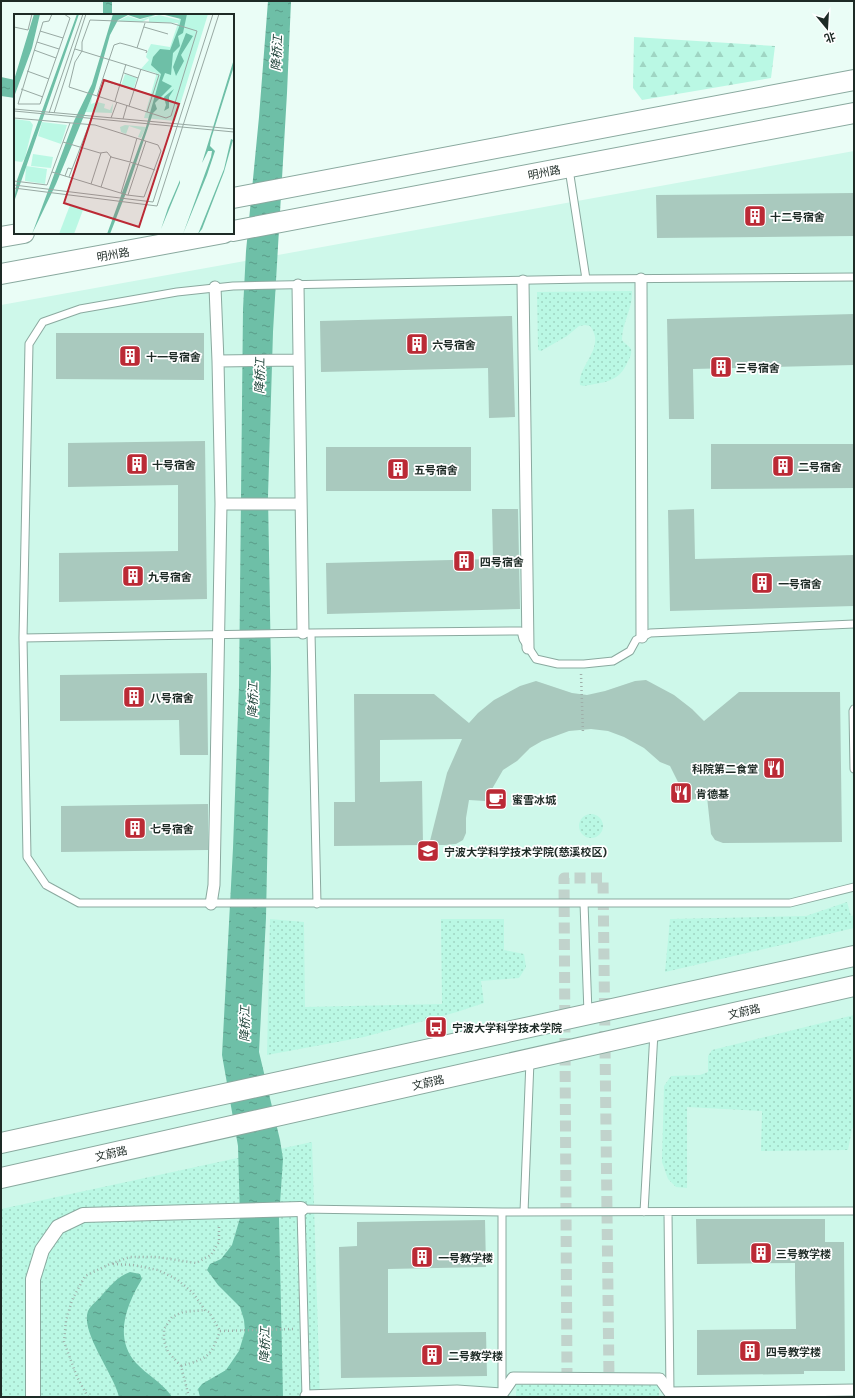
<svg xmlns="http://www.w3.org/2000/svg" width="855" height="1398" font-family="Commissioner,'Noto Sans SC',sans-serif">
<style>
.built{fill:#cef8ea}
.grass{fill:url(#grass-dots)}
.forest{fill:url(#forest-firs)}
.water{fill:url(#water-ripples)}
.building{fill:#a9c9be}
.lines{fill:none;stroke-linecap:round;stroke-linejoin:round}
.pedestrian-tunnel{stroke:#c1d3cc;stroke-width:11;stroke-dasharray:11 5.5;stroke-linecap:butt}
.service-casing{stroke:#8aa99f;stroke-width:9}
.pedestrian-casing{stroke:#8aa99f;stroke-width:13}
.minor-casing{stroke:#8aa99f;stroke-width:16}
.secondary-casing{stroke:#8aa99f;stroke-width:22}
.path{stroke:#9fb0aa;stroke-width:2.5;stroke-dasharray:1 3;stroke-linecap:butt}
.service{stroke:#fff;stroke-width:7}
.pedestrian{stroke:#fff;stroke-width:11}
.minor{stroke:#fff;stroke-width:14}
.secondary{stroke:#fff;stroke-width:20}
.labels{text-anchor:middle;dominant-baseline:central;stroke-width:3.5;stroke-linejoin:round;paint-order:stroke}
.street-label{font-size:11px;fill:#1e2b26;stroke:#fff}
.poi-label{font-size:11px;font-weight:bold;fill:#1e2b26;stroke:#fff;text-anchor:start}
.water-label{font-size:12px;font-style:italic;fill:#1d4238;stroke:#fff}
.inset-road{fill:none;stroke:#98a9a3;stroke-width:1}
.view{fill:#bb2a35;fill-opacity:0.15;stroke:#bb2a35;stroke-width:2}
.inset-edge{fill:none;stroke:#1e2b26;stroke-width:2}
</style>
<defs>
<pattern id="grass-dots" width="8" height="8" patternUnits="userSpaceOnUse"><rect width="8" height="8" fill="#baf8e4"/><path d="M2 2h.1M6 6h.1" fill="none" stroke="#9fd5c3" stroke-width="1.8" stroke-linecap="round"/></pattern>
<pattern id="forest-firs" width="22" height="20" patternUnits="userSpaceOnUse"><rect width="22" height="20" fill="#baf8e4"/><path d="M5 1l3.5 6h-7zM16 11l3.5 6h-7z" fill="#9fd5c3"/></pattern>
<pattern id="water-ripples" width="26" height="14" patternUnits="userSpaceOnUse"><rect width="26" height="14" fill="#6ebfa7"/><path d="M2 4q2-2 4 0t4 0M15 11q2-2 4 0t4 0" fill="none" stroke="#5a9b88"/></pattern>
</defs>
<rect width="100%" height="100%" fill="#eafdf6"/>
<path class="built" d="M854,151v1246h-853v-1092z"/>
<path class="grass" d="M632,291c1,17 -10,32 -10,49 2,3 7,6 9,9 1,4 -1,9 -3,12 -9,22 -24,21 -44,25l-4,-1c-3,-19 27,-38 10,-59l-5,-1 -6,1 -12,10 -26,15 -3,-1 -1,-58z
M579 826a12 12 0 1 1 24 0a12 12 0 1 1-24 0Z
M847,902l4,14 3,-1v13l-189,44 5,-53 136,-3z
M270,919l34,3 1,85 137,-3 -1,-85h63v31l20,4 2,13 -7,11 -38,3 3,22 -27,9 -93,25 -97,18z
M854,1015v111l-2,3 -4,21 -87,1 1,-40 -75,-4v81l-11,-1 -8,-8 -6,-17 2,-76 7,-10 29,-1 8,-3v-16l4,-6z
M312,1142l8,255h-319v-188z
M659,1384v13h-143v-12z"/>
<path class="forest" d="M634,37l141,9 -4,32 -129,22 -9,-12z"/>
<path class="water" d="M103,1h9v14h-9z
M268,1h23l-4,92 -14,239 -5,164 3,172 -5,250 -7,134 21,88 3,19 -4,59 4,179h-83l-2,-8 4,-5 24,-14 13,-19 6,-20 -1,-11 -4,-13 -22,-22 -11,-15 3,-6 11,-5 11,-14 8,-27 -2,-72 -16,-91 11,-207 6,-161 4,-378 3,-58 13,-134z
M1,77l14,3v18l-14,-2z
M130,1272l10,2 2,5c-15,25 -29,58 -6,84 11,12 27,20 36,34h-53c-5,-23 -39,-65 -31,-86 3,-6 10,-11 14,-16 9,-10 15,-18 28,-23z"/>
<path class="building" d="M854,193v43l-197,2 -1,-43z
M854,314v51l-161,4 1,50h-25l-2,-100z
M512,316l3,101 -26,1 -1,-50 -167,4 -1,-51z
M56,333h148v47l-148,-1z
M205,441l2,158 -148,3v-49l119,-2v-66l-110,2v-44z
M711,444h143v44l-143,1z
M326,447h145v44h-145z
M492,509h26l2,100 -193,5 -1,-51 167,-4z
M694,509l1,50 159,-4v51l-184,5 -2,-101z
M207,673l1,82h-28l-1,-35 -119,1v-46z
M646,680l28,15 18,14 12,12 35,-29h101l2,150 -119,1 -8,-3 -4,-6 -4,-37 -17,3 -5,-4 -15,-30 -10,-4 -16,-14 -20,-11 -16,-6 -17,-2 -22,2 -27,10 -12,7 -13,13 -14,9 -11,19 -3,10 -4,2 -16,-1 -3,18v15l-3,7 -7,4 -11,1h-16l18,-72 15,-34 -82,1v42l42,-1 1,64 -89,1v-44h21l-1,-108h80l35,29 9,-10 16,-13 26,-14 16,-5 36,12 15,2 18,-4 30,-10z
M208,804v46l-147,2v-46z
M696,1219h129v23h19l1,129h-41v3l-107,1v-45l99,-1 -1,-53v-13l-98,1z
M485,1220l1,47 -98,2v64l98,-1 1,44 -146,2 -2,-131 18,-1v-24z"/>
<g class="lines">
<path class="pedestrian-tunnel" d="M567,1379l-3,-501h39l6,501"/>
<g class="service-casing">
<path id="service" d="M569,169l17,110
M854,277l-268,2 -353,7 -56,6 -97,17 -37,13 -14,22 -6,294 4,219 19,28 33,18h711l64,-16
M311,633l210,-2 2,8 13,20 22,5h26l29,-3 17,-10 6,-11 14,-7 204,-9
M23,638l288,-5 6,271
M854,709l-1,2 1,58
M584,903l4,110
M502,1212v181
M524,1212l6,-151
M644,1212l10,-180
M668,1212l2,181
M306,1397l-5,-188 201,3 352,-1"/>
</g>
<g class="pedestrian-casing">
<path id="pedestrian" d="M641,279l1,358
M523,281l5,367
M298,285l5,348
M218,361l81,-1
M221,504h80
M211,904l3,-19 7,-381 -3,-143 -3,-74
M306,1396l151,-5 45,3 11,-16 147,1 10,14 184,-3"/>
</g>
<g class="minor-casing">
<path id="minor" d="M33,1397v-118l9,-29 16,-23 25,-12 218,-6"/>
</g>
<g class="secondary-casing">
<path id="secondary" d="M233,198l621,-118
M233,231l621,-118
M1,237l23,-4
M1,274l223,-41
M1,1143l853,-187
M1,1178l853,-192"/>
</g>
<path class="path" d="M581,674l2,60
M113,1264l20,1 25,5 20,10 15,13 12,17 4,2 11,19
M220,1331l73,-2
M181,1366c27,-8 29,-8 39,-35
M88,1397l-11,-20 -13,-35 2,-21 6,-21 13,-24 25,-12 20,-7h27l39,6 15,-8 8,-13v-16
M189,1397l-8,-31 -13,-14 -4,-11v-12l8,-12 11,-5 22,-2"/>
<use href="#service" class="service"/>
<use href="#pedestrian" class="pedestrian"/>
<use href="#minor" class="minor"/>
<use href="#secondary" class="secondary"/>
</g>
<defs>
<g id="building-square" transform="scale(1.15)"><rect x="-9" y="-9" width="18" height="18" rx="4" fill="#bb2a35" stroke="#fff"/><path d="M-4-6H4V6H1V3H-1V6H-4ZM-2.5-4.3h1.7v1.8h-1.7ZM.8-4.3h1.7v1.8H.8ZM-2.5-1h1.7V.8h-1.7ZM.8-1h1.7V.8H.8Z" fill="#fff"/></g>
<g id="restaurant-square" transform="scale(1.15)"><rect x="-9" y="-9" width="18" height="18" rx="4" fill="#bb2a35" stroke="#fff"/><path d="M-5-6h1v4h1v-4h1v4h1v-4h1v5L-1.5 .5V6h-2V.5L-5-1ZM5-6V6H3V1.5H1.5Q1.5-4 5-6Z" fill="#fff"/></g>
<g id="cafe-square" transform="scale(1.15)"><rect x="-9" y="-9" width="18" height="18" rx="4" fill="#bb2a35" stroke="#fff"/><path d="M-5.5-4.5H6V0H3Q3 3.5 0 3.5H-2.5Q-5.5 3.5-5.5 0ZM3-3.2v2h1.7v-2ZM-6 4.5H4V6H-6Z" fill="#fff"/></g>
<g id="university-square" transform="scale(1.15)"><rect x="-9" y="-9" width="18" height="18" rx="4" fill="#bb2a35" stroke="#fff"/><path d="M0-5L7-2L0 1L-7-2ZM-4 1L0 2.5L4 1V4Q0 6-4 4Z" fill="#fff"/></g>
<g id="bus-square" transform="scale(1.15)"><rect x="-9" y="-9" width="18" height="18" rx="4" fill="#bb2a35" stroke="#fff"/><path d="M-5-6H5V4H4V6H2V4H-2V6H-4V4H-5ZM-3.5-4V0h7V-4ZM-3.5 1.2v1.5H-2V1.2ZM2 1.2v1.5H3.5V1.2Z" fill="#fff"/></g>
</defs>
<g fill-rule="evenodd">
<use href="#building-square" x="755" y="216"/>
<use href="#building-square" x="417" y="344"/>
<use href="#building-square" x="130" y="356"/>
<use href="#building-square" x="721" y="367"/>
<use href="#building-square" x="137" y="464"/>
<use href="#building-square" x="783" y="466"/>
<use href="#building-square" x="398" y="469"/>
<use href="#building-square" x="464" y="561"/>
<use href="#building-square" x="133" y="576"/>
<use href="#building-square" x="762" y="583"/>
<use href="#building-square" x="134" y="697"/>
<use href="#restaurant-square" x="774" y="768"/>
<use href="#restaurant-square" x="681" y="793"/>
<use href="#cafe-square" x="496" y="799"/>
<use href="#building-square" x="135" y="828"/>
<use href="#university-square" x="428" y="851"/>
<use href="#bus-square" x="436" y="1027"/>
<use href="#building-square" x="761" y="1253"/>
<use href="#building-square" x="422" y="1257"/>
<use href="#building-square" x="750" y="1351"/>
<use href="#building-square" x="432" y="1355"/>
</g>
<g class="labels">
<g class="street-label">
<text transform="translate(544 172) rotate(-11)">明州路</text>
<text transform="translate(113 254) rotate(-10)">明州路</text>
<text transform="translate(744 1011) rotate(-13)">文蔚路</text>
<text transform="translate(428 1082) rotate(-13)">文蔚路</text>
<text transform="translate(111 1153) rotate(-13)">文蔚路</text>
</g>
<g class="poi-label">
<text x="770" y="216">十二号宿舍</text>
<text x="432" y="344">六号宿舍</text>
<text x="146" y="356">十一号宿舍</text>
<text x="736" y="367">三号宿舍</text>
<text x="152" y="464">十号宿舍</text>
<text x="798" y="466">二号宿舍</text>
<text x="414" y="469">五号宿舍</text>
<text x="480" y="561">四号宿舍</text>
<text x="148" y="576">九号宿舍</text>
<text x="778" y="583">一号宿舍</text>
<text x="150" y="697">八号宿舍</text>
<text x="758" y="768" text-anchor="end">科院第二食堂</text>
<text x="696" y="793">肯德基</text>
<text x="512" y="799">蜜雪冰城</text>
<text x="150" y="828">七号宿舍</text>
<text x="444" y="851">宁波大学科学技术学院(慈溪校区)</text>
<text x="452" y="1027">宁波大学科学技术学院</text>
<text x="776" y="1253">三号教学楼</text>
<text x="438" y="1257">一号教学楼</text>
<text x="766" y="1351">四号教学楼</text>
<text x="448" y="1355">二号教学楼</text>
</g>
<g class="water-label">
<text transform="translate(276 53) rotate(-87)">降桥江</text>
<text transform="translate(259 376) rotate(-89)">降桥江</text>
<text transform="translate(252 700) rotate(-89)">降桥江</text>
<text transform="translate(244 1024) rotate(-89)">降桥江</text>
<text transform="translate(264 1345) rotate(-89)">降桥江</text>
</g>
</g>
<g transform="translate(14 14)">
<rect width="220" height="220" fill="#eafdf6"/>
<path d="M167,0h27l-33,107 -31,-3 12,-42v-3l-15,-4 8,-9 -3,-3 2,-7 3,-6 19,3 8,-24 -29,-1v-4l10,-3 20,5zM141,1l-13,7 -24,-1 10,-5 12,4zM111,60l12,4 -4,12 -12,-4zM78,83l-1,7 6,-2 8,2 -1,4 6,2 3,-7 -1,10 -27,-1zM28,108l25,3 -6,19 -23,-8zM111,111l21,2 -5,11 -3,-1 3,-7 -12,-4 -3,8 -5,-2 -1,-5z" fill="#baf8e4"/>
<path d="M56,191l13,5 -9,24h-15z" fill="#baf8e4"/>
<path d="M0,105l16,2 3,4 -8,33 -3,4 -8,-1zM19,140l20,3 -2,11 -20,-2zM12,152l21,3 -2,15 -20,-3z" fill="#baf8e4"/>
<path d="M20,0h6l-8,34 -18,49v-17zM63,0h2l-65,188 3,-22zM99,0h46l-19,5 -12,-4 -10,5 -8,15 -15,54 -39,95 -24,50 42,-113 18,-37zM147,0h26l-4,19 -5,3 2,10 -7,7 -2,22 -6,-2 -3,8 10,5 -17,17 2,6 -4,4 -27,80 -16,41h-3l39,-107 15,-53 -10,-9 2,-8 7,-8 10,1 9,-23 2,-8zM172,19l7,3 -12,19 3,6 -8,15 -3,-9zM220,45v7l-23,73 -1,7 5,5 -8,24 -24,59 28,-77 1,-6h-4l-6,12zM160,75l-5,8v11l-5,3 2,-6 -2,-8zM217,125l2,1 -9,32 -22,57 -4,5 26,-65zM166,166v3l-19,46 7,-21z" fill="#6ebfa7"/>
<path class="inset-road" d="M38,0l-3,7 -6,1 -25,82h22l30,-86 -6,-4M76,6l81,3 26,8 -26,85 -5,2 -97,-31 6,-25 7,-11v-9zM0,13l14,3 4,-16M130,13l24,7M26,17l23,7M23,28l22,7M123,34l8,-25M61,35l84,26 -12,37M20,36l22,8M13,57l22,8M110,59l14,5M88,66l50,15M7,75l22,8M83,82l17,-51 6,-2 11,3 16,5 -1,2M101,87l11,-37M115,92l12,-37M0,95l220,20M0,97l220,21M35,99l34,-99M40,99l32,-99M0,104l81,7 63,20 3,6 -17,46 -17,-2 -75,-23M97,104l6,-16M109,105l4,-14M123,124l-7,24 25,8M49,128l37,11 7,-1 4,5 19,5M51,162l3,-8 4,1M55,163l20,-52M0,167l33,4 23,-62M77,170l10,-31M0,171l139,17 60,-188M87,173l10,-31M0,174l143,18 62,-192M107,179l9,-30M114,181l18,-54"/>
<path class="view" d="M90,66l75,24 -40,123 -75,-24z"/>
<rect width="220" height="220" class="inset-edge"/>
</g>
<rect width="855" height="1398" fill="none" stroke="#1e2b26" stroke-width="4"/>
<g transform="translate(827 28) rotate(162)" stroke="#ffffff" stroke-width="3" paint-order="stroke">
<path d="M0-3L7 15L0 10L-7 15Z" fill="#1e2b26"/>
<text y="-6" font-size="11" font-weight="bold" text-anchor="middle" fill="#1e2b26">北</text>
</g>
</svg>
